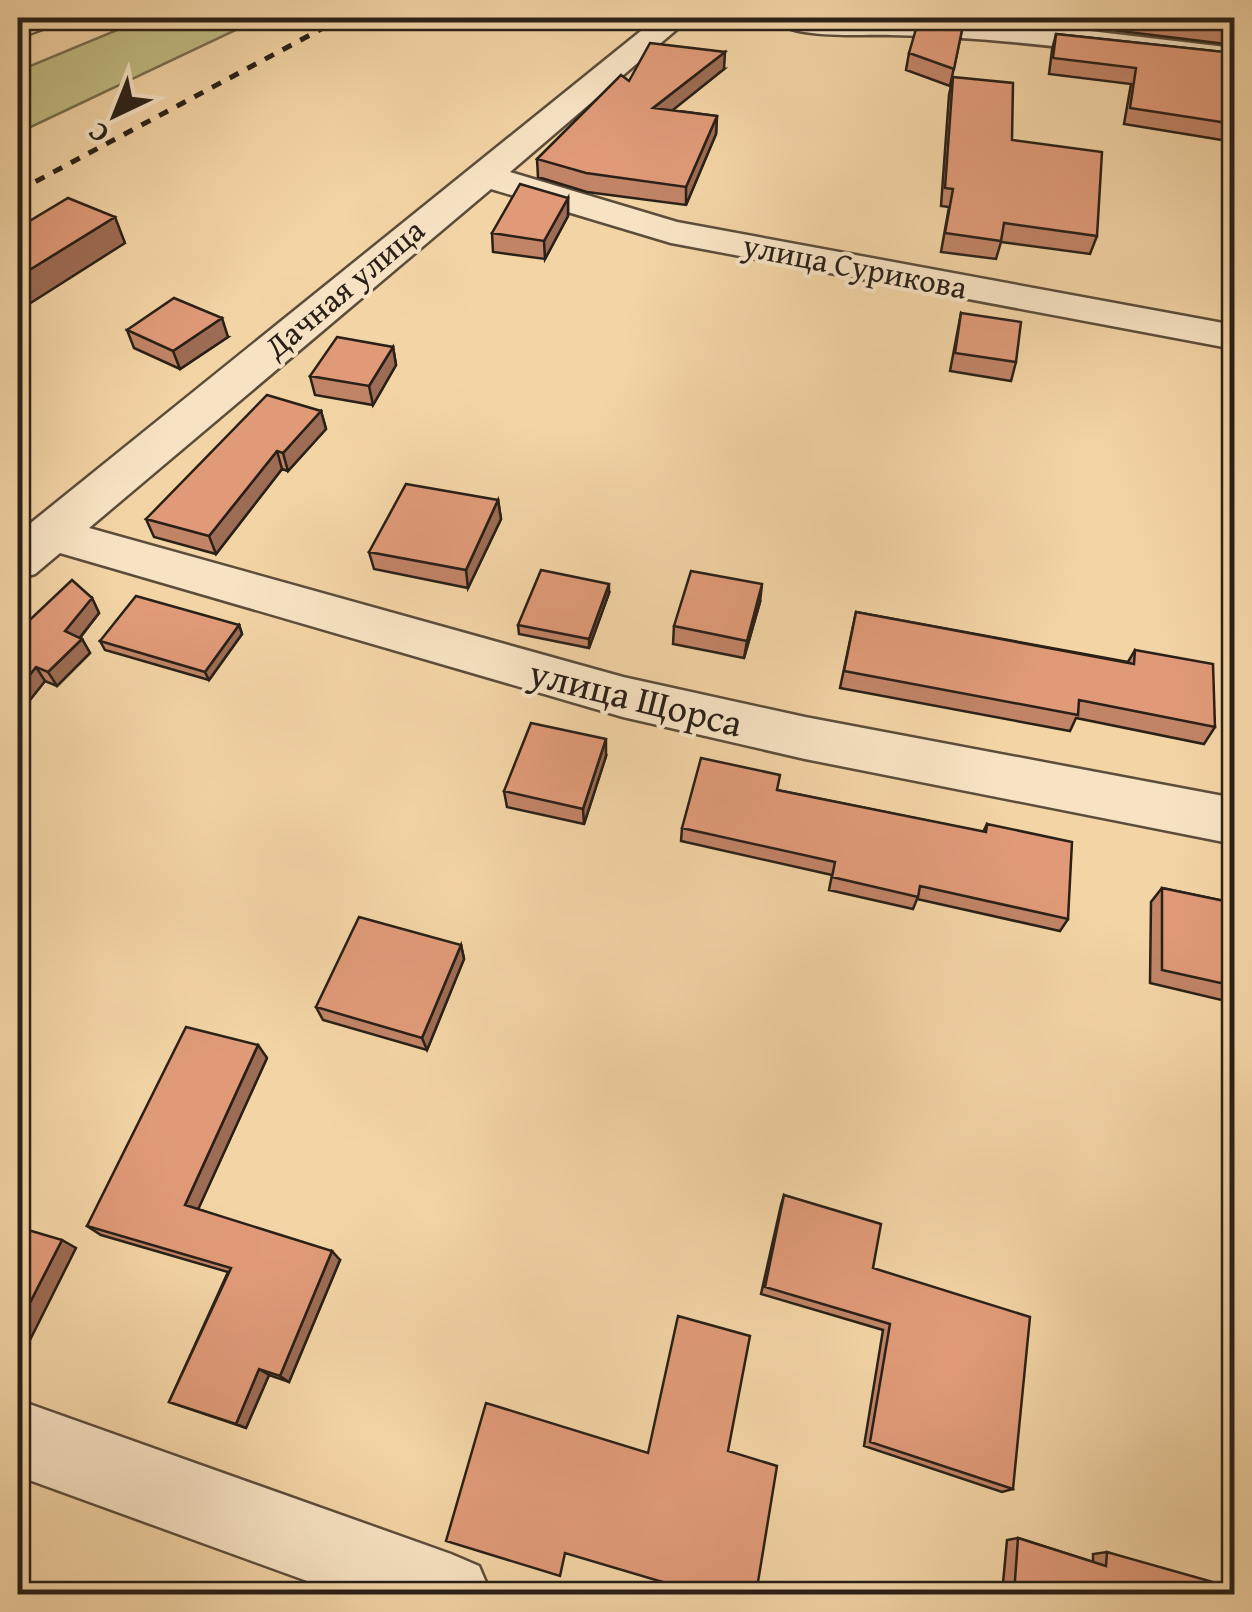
<svg xmlns="http://www.w3.org/2000/svg" width="1252" height="1612" font-family="'Gentium Book Plus',serif">
<style>
.green{fill:#c1bb82;stroke:#766e4d;stroke-width:2.5}
.lines{fill:none;stroke-linecap:round;stroke-linejoin:round}
.service-casing{stroke:#5c4d3b;stroke-width:4}
.minor-casing{stroke:#5c4d3b;stroke-width:5}
.service{fill:#f7e3c4;fill-rule:evenodd}
.minor{fill:#f7e3c4;fill-rule:evenodd}
.rail{stroke:#2a2018;stroke-width:5;stroke-dasharray:10 10;stroke-linecap:butt}
.wall{fill:#c18467;stroke:#2a2018;stroke-width:2.5}
.shaded-wall{fill:#9d6c54;stroke:#2a2018;stroke-width:2.5}
.building{fill:#e09a78;stroke:#2a2018;stroke-width:2.5}
.labels{text-anchor:middle;dominant-baseline:central;stroke-width:8;stroke-linejoin:round;paint-order:stroke}
.far-street-label{font-size:32px;fill:#2a2018;stroke:#f7e3c4}
.street-label{font-size:38px;fill:#2a2018;stroke:#f7e3c4}
</style>
<rect width="100%" height="100%" fill="#f3d4a5"/>
<filter id="stains"><feTurbulence type="fractalNoise" baseFrequency=".002" numOctaves="4"/><feColorMatrix values="0 0 0 0 .2 0 0 0 0 .09 0 0 0 0 .02 0 0 0 .5 -.17"/></filter>
<radialGradient id="worn" r=".72"><stop offset=".6" stop-color="#630" stop-opacity="0"/><stop offset="1" stop-color="#630" stop-opacity=".3"/></radialGradient>
<path class="green" d="M146,18h115l-243,115v-62z"/>
<g class="lines">
<g class="service-casing">
<path id="service" d="M54,18h20l-56,20v-9z"/>
</g>
<g class="minor-casing">
<path id="minor" d="M657,18h33l-180,154 167,50 557,103v24l-563,-106 -180,-54 -402,339 534,149 182,40 429,81v46l-429,-85 -182,-42 -563,-164 -25,21 -17,5v-42l14,-15z
M773,18l215,1 246,29v18c-114,-11 -227,-29 -343,-31 -26,-1 -103,5 -118,-17z
M18,1400l433,154 28,12 12,28h-148l-325,-118z"/>
</g>
<use href="#service" class="service"/>
<use href="#minor" class="minor"/>
<path class="rail" d="M18,191l324,-173"/>
</g>
<path class="wall" d="M1056,18h178v27l-179,-22z
M963,25l-13,61 -44,-16 3,-17z
M1056,34l178,19v89l-110,-18 7,-40 -82,-10 3,-24z
M724,69l-52,41 45,6 -1,18 -30,71 -99,-13 -49,-15 -1,-18 92,-78z
M953,77l59,63 85,96 -7,18 -89,-12 -5,17 -55,-7 8,-45 -8,-1 8,-111z
M568,198v18l-23,43 -52,-7 -1,-19z
M961,313l55,49 -5,19 -61,-10z
M127,330l101,7 -48,32 -46,-21z
M393,347l3,18 -23,40 -58,-10 -5,-19z
M321,411l5,18 -38,42 -6,-2 -66,85 -62,-17 -8,-18z
M498,500l3,19 -33,69 -94,-19 -5,-17z
M609,593l-20,55 -70,-14 -1,-9z
M92,598l7,15 -19,25 2,1 8,14 -33,33 -12,-5 -27,34v-84z
M760,602l-16,56 -71,-14 1,-18z
M856,612l272,50 7,-12 80,77 -11,17 -128,-26 -6,13 -230,-43z
M239,625l3,9 -33,46 -104,-30 -5,-9z
M606,756l-22,68 -77,-17 -3,-16z
M777,790l206,42 4,-8 81,95 -8,12 -143,-32 -4,10 -84,-19 3,-15 -151,-34 1,-13z
M1162,888l72,15v100l-84,-20 1,-81z
M461,945l3,14 -37,91 -104,-30 -7,-13z
M267,1058l-69,151 142,51 -51,122 -20,-7 -23,53 -77,-26 59,-130 -127,-37 -14,-9z
M784,1195l89,73 140,221 -11,3 -138,-46 19,-116 -122,-36 20,-89z
M1018,1538l75,24v-8l14,-2 127,42h-232l5,-54z"/>
<path class="shaded-wall" d="M725,52l-1,17 -71,57v-18z
M717,116l-1,18 -30,71v-18z
M568,198v18l-23,43 -1,-18z
M115,217l10,26 -107,68v-34z
M222,318l6,19 -48,32 -7,-18z
M393,347l3,18 -23,40 -4,-19z
M321,411l5,18 -38,42 -5,-18z
M277,451l5,18 -66,85 -7,-18z
M498,500l3,19 -33,69 -2,-18z
M609,584v9l-20,55v-9z
M762,584l-2,18 -16,56 3,-17z
M92,598l7,15 -26,33 -8,-15z
M239,625l3,9 -33,46 -4,-8z
M82,639l8,14 -33,33 -9,-14z
M36,667l9,14 -27,34v-25z
M606,739v17l-22,68 -1,-15z
M461,945l3,14 -37,91 -5,-12z
M258,1045l9,13 -71,156 -11,-9z
M62,1240l14,8 -58,116v-38z
M332,1251l8,9 -51,122 -9,-6z
M259,1369l10,6 -23,53 -10,-4z"/>
<path class="building" d="M1145,18h89v10z
M918,22l45,3 -9,44 -45,-16z
M1056,34l178,19v71l-104,-16 6,-40 -83,-10z
M650,43l75,9 -72,56 64,8 -31,71 -100,-14 -49,-14 84,-84 8,6z
M953,77l60,6 -1,57 90,12 -5,84 -93,-13 -3,18 -56,-8 8,-44 -8,-1z
M520,184l48,14 -24,43 -52,-8z
M68,198l47,19 -97,60v-49z
M174,298l48,20 -49,33 -46,-21z
M961,313l60,9 -5,40 -61,-9z
M337,337l56,10 -24,39 -59,-10z
M267,395l54,16 -38,42 -6,-2 -68,85 -63,-17z
M406,484l92,16 -32,70 -97,-18z
M541,570l68,14 -20,55 -71,-14z
M691,571l71,13 -15,57 -73,-15z
M72,580l20,18 -27,33 17,8 -34,33 -12,-5 -18,23v-59z
M136,596l103,29 -34,47 -105,-31z
M856,612l278,52 1,-14 78,14 2,63 -136,-27 -1,15 -234,-44z
M531,723l75,16 -23,70 -79,-18z
M701,758l79,17 -3,15 209,42 1,-8 85,18 -4,77 -148,-33 -2,11 -86,-20 3,-15 -153,-34z
M1162,888l72,15v83l-72,-16z
M359,917l102,28 -39,93 -106,-31z
M186,1027l72,18 -73,160 147,46 -52,125 -21,-7 -23,55 -67,-22 62,-134 -144,-42z
M784,1195l97,29 -8,44 157,49 -17,172 -143,-47 20,-118 -125,-37z
M18,1227l44,13 -44,86z
M678,1316l72,20 -22,115 49,15 -21,128h-53l-138,-41 -5,23 -114,-35 40,-138 162,50z
M1018,1538l88,28 1,-14 127,36v6h-220z"/>
<g class="labels">
<g class="far-street-label">
<text transform="translate(855 266) rotate(11)">улица Сурикова</text>
<text transform="translate(344 288) rotate(-40)">Дачная улица</text>
</g>
<g class="street-label">
<text transform="translate(636 697) rotate(14)">улица Щорса</text>
</g>
</g>
<rect width="1252" height="1612" fill="none" stroke="#f3d4a5" stroke-width="60"/>
<rect x="20" y="20" width="1212" height="1572" fill="none" stroke="#2a2018" stroke-width="5"/>
<rect x="30" y="30" width="1192" height="1552" fill="none" stroke="#2a2018" stroke-width="2.5"/>
<g transform="translate(115 115) rotate(223)" stroke="#f7e3c4" stroke-width="8" paint-order="stroke">
<path d="M0-8L18 38L0 25L-18 38Z" fill="#2a2018"/>
<text y="-15" font-size="28" font-weight="bold" text-anchor="middle" fill="#2a2018">С</text>
</g>
<rect width="100%" height="100%" filter="url(#stains)"/>
<rect width="100%" height="100%" fill="url(#worn)"/>
</svg>
